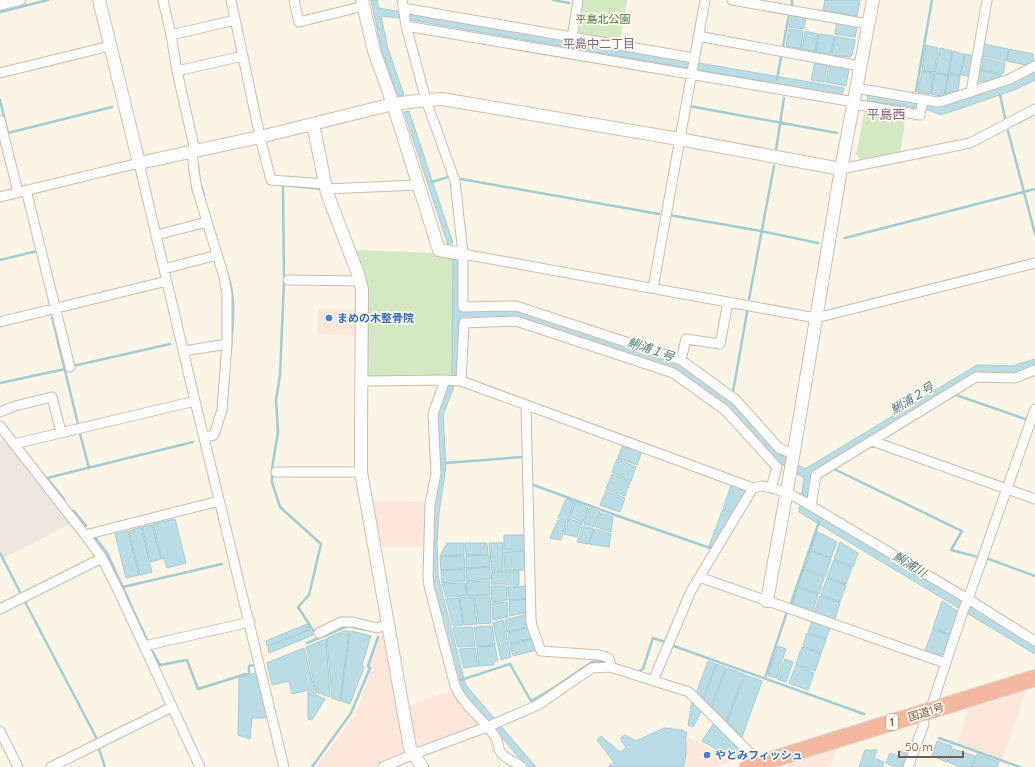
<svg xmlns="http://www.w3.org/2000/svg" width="1035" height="767" font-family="Quicksand,'Noto Sans JP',sans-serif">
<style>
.commercial{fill:#fce5d9}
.industrial{fill:#ece6df}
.green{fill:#d2e9c4}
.water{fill:#badde5;stroke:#a1ccd6}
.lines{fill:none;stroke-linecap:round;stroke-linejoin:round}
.stream{stroke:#a1ccd6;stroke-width:2.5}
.street-casing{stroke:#cdbcac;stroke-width:11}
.secondary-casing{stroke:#d2beac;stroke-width:14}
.highway-casing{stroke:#dbd4d0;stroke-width:18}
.street{stroke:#fff;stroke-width:9}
.secondary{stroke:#fff;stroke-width:12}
.highway{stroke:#f4b89e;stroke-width:16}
.shop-dot{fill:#3f7fe0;stroke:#fff8ec;stroke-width:1.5}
.labels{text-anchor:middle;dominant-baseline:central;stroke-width:3.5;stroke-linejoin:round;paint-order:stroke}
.shield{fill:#fff8ec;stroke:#9e8a7b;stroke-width:1}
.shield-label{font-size:10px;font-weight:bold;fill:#745b4b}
.park-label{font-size:11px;fill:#517943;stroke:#fff8ec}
.shop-label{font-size:11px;font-weight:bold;fill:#366cbe;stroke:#fff8ec;text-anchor:start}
.street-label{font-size:11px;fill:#745b4b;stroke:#fff8ec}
.neighbourhood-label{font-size:12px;fill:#836390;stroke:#fff8ec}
.water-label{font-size:12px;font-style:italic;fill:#457a87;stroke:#fff8ec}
.quarter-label{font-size:13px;fill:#836390;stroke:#fff8ec}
</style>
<rect width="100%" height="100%" fill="#fcf4e5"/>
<path class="commercial" d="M318,309h40v27l-40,-2z
M371,501l55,1 -1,45h-46z
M387,633l19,115 -2,6 -29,13h-59l39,-53 2,-5 2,-1 12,-40 -1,-3 10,-29z
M453,690l30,35 -65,22 -5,-5 -6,-36z
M1026,690l-24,70 -45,-16 12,-36z
M688,737l45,24 -18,6h-32l3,-9z
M837,749l-7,18h-48z"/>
<path class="industrial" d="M4,439l68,84 -68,35 -4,-8v-109z"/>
<path class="green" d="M581,0h46l-7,41 -40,-7 -4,-5z
M865,109l41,7 -6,37 -39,7 -5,-6z
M356,250l80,3 17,3 -1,121h-83l-2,-2 -4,-98z"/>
<path class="water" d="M371,0h6l2,8 465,80 -2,7 -443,-77 -18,-2 7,33 16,46 -6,1 -16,-44z
M825,0h35l-3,16 -34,-6z
M792,15l14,2 -2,12 -15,-2z
M837,22l18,3 2,2 -2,10 -20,-3z
M789,29l14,2 -2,18 -15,-3z
M805,31l13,3 -3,18 -13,-3z
M819,34l15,2 -3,18 -15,-2z
M835,36l20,4 -3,15 -2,2 -18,-2z
M984,44l24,5 -2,12 -24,-5z
M926,45l12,3 -4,24 -12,-2z
M940,48l12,3 -4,24 -13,-3z
M1009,49l24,5v7l-7,4 -19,-4z
M953,51l11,3 -4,21 -11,-3z
M965,54l10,2 -4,21 -10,-2z
M982,58l23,5 -2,11 -24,-5z
M815,62l12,2 -3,18 -13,-2z
M829,64l20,5 -3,17 -20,-4z
M979,70l22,5v2l-17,5 -7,-1z
M1035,70v10l-2,1 -19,9 -73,25 -15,-6 -59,-8 1,-7 70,11z
M922,71l12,2 -4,21 -12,-2z
M935,73l13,3 -4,19 -3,1 -10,-2z
M949,73l11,3 -2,15 -13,3z
M409,111l44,132 -5,2 -44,-133z
M453,259h4l3,8 -1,44 58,-2 163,55 49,37 52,54 24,14 172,-104 35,1 23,-7v7l-22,7 -34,-1 -6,2 -161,99 -5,35 228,136v10l-236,-142 5,-34 -24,-15 -7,-6 -96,-86 -161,-54 -57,3 -1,56 -15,39 3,51 -7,47 -2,29 1,34 27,107 3,5c23,26 45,53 68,79h-9l-65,-76 -4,-5 -27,-110 5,-161 6,-16 10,-22z
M623,444l19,7 -5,14 -19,-7z
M617,459l19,8 -5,14 -19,-9z
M612,474l18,8 -5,14 -19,-7z
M732,483l16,6 -13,25 -12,-6z
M606,491l19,7 -5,14 -20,-7z
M566,499l8,3 -7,20 -9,-4z
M575,502l13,6 -5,14 -13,-5z
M589,508l11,4 -6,15 -10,-3z
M723,509l11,6 -20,33 -5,-2z
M601,513l12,4 -2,15 -15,-5z
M175,519l11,44 -19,5 -3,-9h-2l-9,-35z
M569,519l13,4 -5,14 -13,-3z
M558,520l8,3 -5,17 -11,-2z
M152,525l9,34 -10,3 -9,-35z
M583,526l11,3 -6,15 -11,-2z
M141,527l11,45 -12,3 -11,-44z
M595,529l16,5 -2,13 -20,-3z
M128,531l11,44 -13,3 -11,-44z
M817,532l9,4 11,6 -6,16 -20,-8z
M504,535h23v15h-23z
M840,542l18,11 -5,14 -19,-8z
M447,543h17v12l-24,1z
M465,543h22l1,11 -22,1z
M489,543h14v28h-11z
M527,551l1,19 -23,1 -1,-19z
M811,551l20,8 -6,18 -20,-9z
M489,555l1,11 -24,2v-12z
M464,556l1,12 -24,2 -1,-13z
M834,560l18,8 -6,16 -19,-7z
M490,567v12l-23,2 -1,-12z
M465,569v12l-23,2 -1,-12z
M804,569l20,9 -5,16 -21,-8z
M492,572h27v13h-12l-2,-1h-14z
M827,578l19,7 -6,17 -19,-7z
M489,581l1,14 -23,1 -1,-14z
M465,583l1,13 -20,1 -4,-13z
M491,586h14l2,1v13l-15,2z
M527,586v12l-18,2 -1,-13z
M798,587l20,8 -6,18 -20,-8z
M820,596l20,7 -6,18 -20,-8z
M473,597l4,27 -13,1 -4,-27z
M474,597h16l1,26 -12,1z
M459,598l4,27 -10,1 -7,-27z
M528,599v13l-18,4 -1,-15z
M942,601l18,12 -8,22 -19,-7z
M507,602l1,15 -15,3 -1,-17z
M528,614l1,12 -22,6 -2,-12z
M503,620l8,37 -10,3 -8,-37z
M812,621l18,7 -4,11 -18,-7z
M307,624l3,5 -43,17 -1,-5z
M492,626l3,19 -18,1 -3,-19z
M472,627l3,19 -17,1 -5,-19z
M529,627l4,11 -23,6 -2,-11z
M933,629l19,7 -8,21 -4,2 -16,-6z
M310,630l3,5 -44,18 -1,-6z
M344,631h5l-9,70 -8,-3 -5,-60z
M350,631l5,1 16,4 -9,29 2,2 -14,37 -9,-3z
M807,633l19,7 -5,13 -18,-7z
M326,639l4,58 -14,-5 -10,-45z
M533,639l4,11 -24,6 -3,-11z
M495,646l3,15h-3l-2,4 -14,1 -2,-19z
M778,646l8,3 -10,29 -8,-3z
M802,647l19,7 -6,17 -19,-7z
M304,648l10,41 -22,5 -3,-13 -17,4 -5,-22z
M475,648l3,18 -14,2 -5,-19z
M785,659l8,3 -7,20 -9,-3z
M708,661l8,3 -14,36 -6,-6z
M717,664l9,4 -16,39 -7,-6z
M796,665l18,8 -6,17 -19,-7z
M727,668l17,6 -18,48 -15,-14z
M256,673l11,45h-15l-2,21 -12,-4 1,-57z
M745,675l17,6 -20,56 -15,-15z
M314,691l2,4 9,4 -13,21 -4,-1v-27z
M692,701l10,9 -9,17 -5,-2z
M714,723l26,27 -4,6 -3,-2 -3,3 -28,-16z
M664,728l18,2 5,3c-2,5 -1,6 -1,10 1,6 -1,18 -3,24h-75l6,-5 -17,-22 4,-4 19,16 6,-4 -1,-2 -4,-6v-2l3,-3 3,1 9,5z
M937,741l15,5 -5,16 -15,-6z
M953,749l22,7 -4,11h-10l-13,-5z
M865,750h12l-3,8 10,4 -2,5h-23z
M900,751l9,3 -4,13h-9l-10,-4 4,-10 8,3z
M977,754l22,8 -2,5h-25z"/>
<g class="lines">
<path class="stream" d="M553,0l16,3
M792,5v-5
M0,12l48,-12
M783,46l6,-31
M777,80l4,-23
M916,91l16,-91
M1000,95l5,23
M0,100l8,33
M689,106l148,27
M1008,131l27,103
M8,133l104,-26
M776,150l8,-52
M198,165l1,11
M461,179l198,35
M432,182l16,-5
M201,185l3,10
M669,215l92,16 57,12
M845,238l190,-49
M0,260l37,-9
M228,275c8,25 5,47 3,72
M749,299l25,-133
M52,317l26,107
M73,366l97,-22
M0,383l65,-14
M733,392l14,-80
M956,395l72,25
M80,434l9,34
M446,463l76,-6
M834,469l128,62 -11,19 27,7
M531,484l84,31 98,34
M64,499l-17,-21 146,-36
M74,511l12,15
M94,536l13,17 40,87
M0,553l20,39
M986,558l49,18
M123,587l99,-23
M24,600l73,139
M790,606l29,-84
M318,638l-20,-31 11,-12 12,-51 -41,-37 -8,-25v-13l6,-37 -2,-32 4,-25 4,-94 -1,-96 39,4
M307,643l41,-17 18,4
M671,645l193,69
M151,649l9,16 27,-5 11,29 51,-16v-7l5,-1
M637,672l6,-3 10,-31 12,4
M765,678l22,-66
M461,680l49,-16 21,37 24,-14 37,-25 5,-1h6
M939,738l81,29
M99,749l6,18
M312,767l39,-54 19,-45 -2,-2 10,-29"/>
<g class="street-casing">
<path id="street" d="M163,0l8,35 6,36 18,80
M231,0l29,137 11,43 55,4
M294,0l5,22 65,-16
M402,0l4,26 20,74 29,81 8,73v53l53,-1 165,54 55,40 43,48 14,6
M732,0l136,24
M0,5l21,-5
M403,8l291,50
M406,26l448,76
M171,35l64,-15
M698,36l162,30
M572,38l6,-38
M177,71l66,-15
M0,73l110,-27
M856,88l81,14 6,-1 67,-22 25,-13
M971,92l16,-92
M853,104l67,11 3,-15
M0,120l18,72
M192,152l2,19 3,18 27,88 3,17v50l-5,66 -8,25 -10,2
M841,169l129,-26 65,-34
M326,189l92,-4
M26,190l44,177
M0,197l139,-34 56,238 89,366
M156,235l51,-13
M463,254l353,64 219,-55
M164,269l53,-14
M288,280l72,1
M653,288l52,-288
M0,322l167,-41
M184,351l43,-7
M681,360l5,-21 34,5 8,-42
M445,380l-12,34 3,59 -6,31 -2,72 1,10 26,100c9,21 29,33 41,52 3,5 1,9 5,15 6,7 14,8 21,14
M362,381l83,-1 16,1 292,107 9,-2 14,3 20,8 172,102 67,42
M461,381l3,-58 52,-2 157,52 52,37 52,57 -6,21
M526,405l5,215 1,6 9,25 58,4c9,2 12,2 11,12
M0,412l15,-6 37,-9 9,35
M0,426l85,109 17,23 16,32 82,177
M872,441l163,58
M14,444l181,-43
M276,472h85
M811,506l5,-31 160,-98 39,1 20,-8
M85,535l134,-34
M699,577l246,86
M0,609l102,-51
M319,633l22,-11h12l24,6 11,-4
M144,646l106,-24
M653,681l38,-90 62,-103
M930,711l33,-100 5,-12 67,-190
M0,731l18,36
M51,767l121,-60
M383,767l31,-13 73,-27 51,-22 54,-37 18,-1 79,25 71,71
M908,767l16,-43 -4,-10"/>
</g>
<g class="secondary-casing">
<path id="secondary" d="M99,0l40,163 121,-26 133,-33 33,-4 16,-1 237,40 162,30
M362,0l12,51 19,53 46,146 24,4
M313,124l14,69 31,81 4,15 -1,138v45l49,276 12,19
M767,601l26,-144 48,-288 32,-169"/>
</g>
<g class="highway-casing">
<path id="highway" d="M748,767l287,-89"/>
</g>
<use href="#street" class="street"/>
<use href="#secondary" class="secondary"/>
<use href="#highway" class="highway"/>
</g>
<g class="shop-dot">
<circle cx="329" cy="318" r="4"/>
<circle cx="707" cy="755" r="4"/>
</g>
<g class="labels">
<rect class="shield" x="886" y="714" width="12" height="16" rx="3"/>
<g class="shield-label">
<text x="892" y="722">1</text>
</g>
<g class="park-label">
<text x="603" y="19">平島北公園</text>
</g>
<g class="shop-label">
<text x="337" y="318">まめの木整骨院</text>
<text x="715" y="755">やとみフィッシュ</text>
</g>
<g class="street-label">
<text transform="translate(926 712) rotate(-17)">国道1号</text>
</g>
<g class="neighbourhood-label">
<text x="599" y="43">平島中二丁目</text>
</g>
<g class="water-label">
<text transform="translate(651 349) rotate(19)">鯏浦１号</text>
<text transform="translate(912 398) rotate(-32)">鯏浦２号</text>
<text transform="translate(910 564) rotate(31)">鯏浦川</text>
</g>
<g class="quarter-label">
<text x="886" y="114">平島西</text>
</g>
</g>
<path d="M899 751v6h64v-6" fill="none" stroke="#745b4b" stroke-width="2"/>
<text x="905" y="751" font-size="12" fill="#745b4b" stroke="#fff8ec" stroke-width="3" paint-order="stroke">50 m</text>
</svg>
